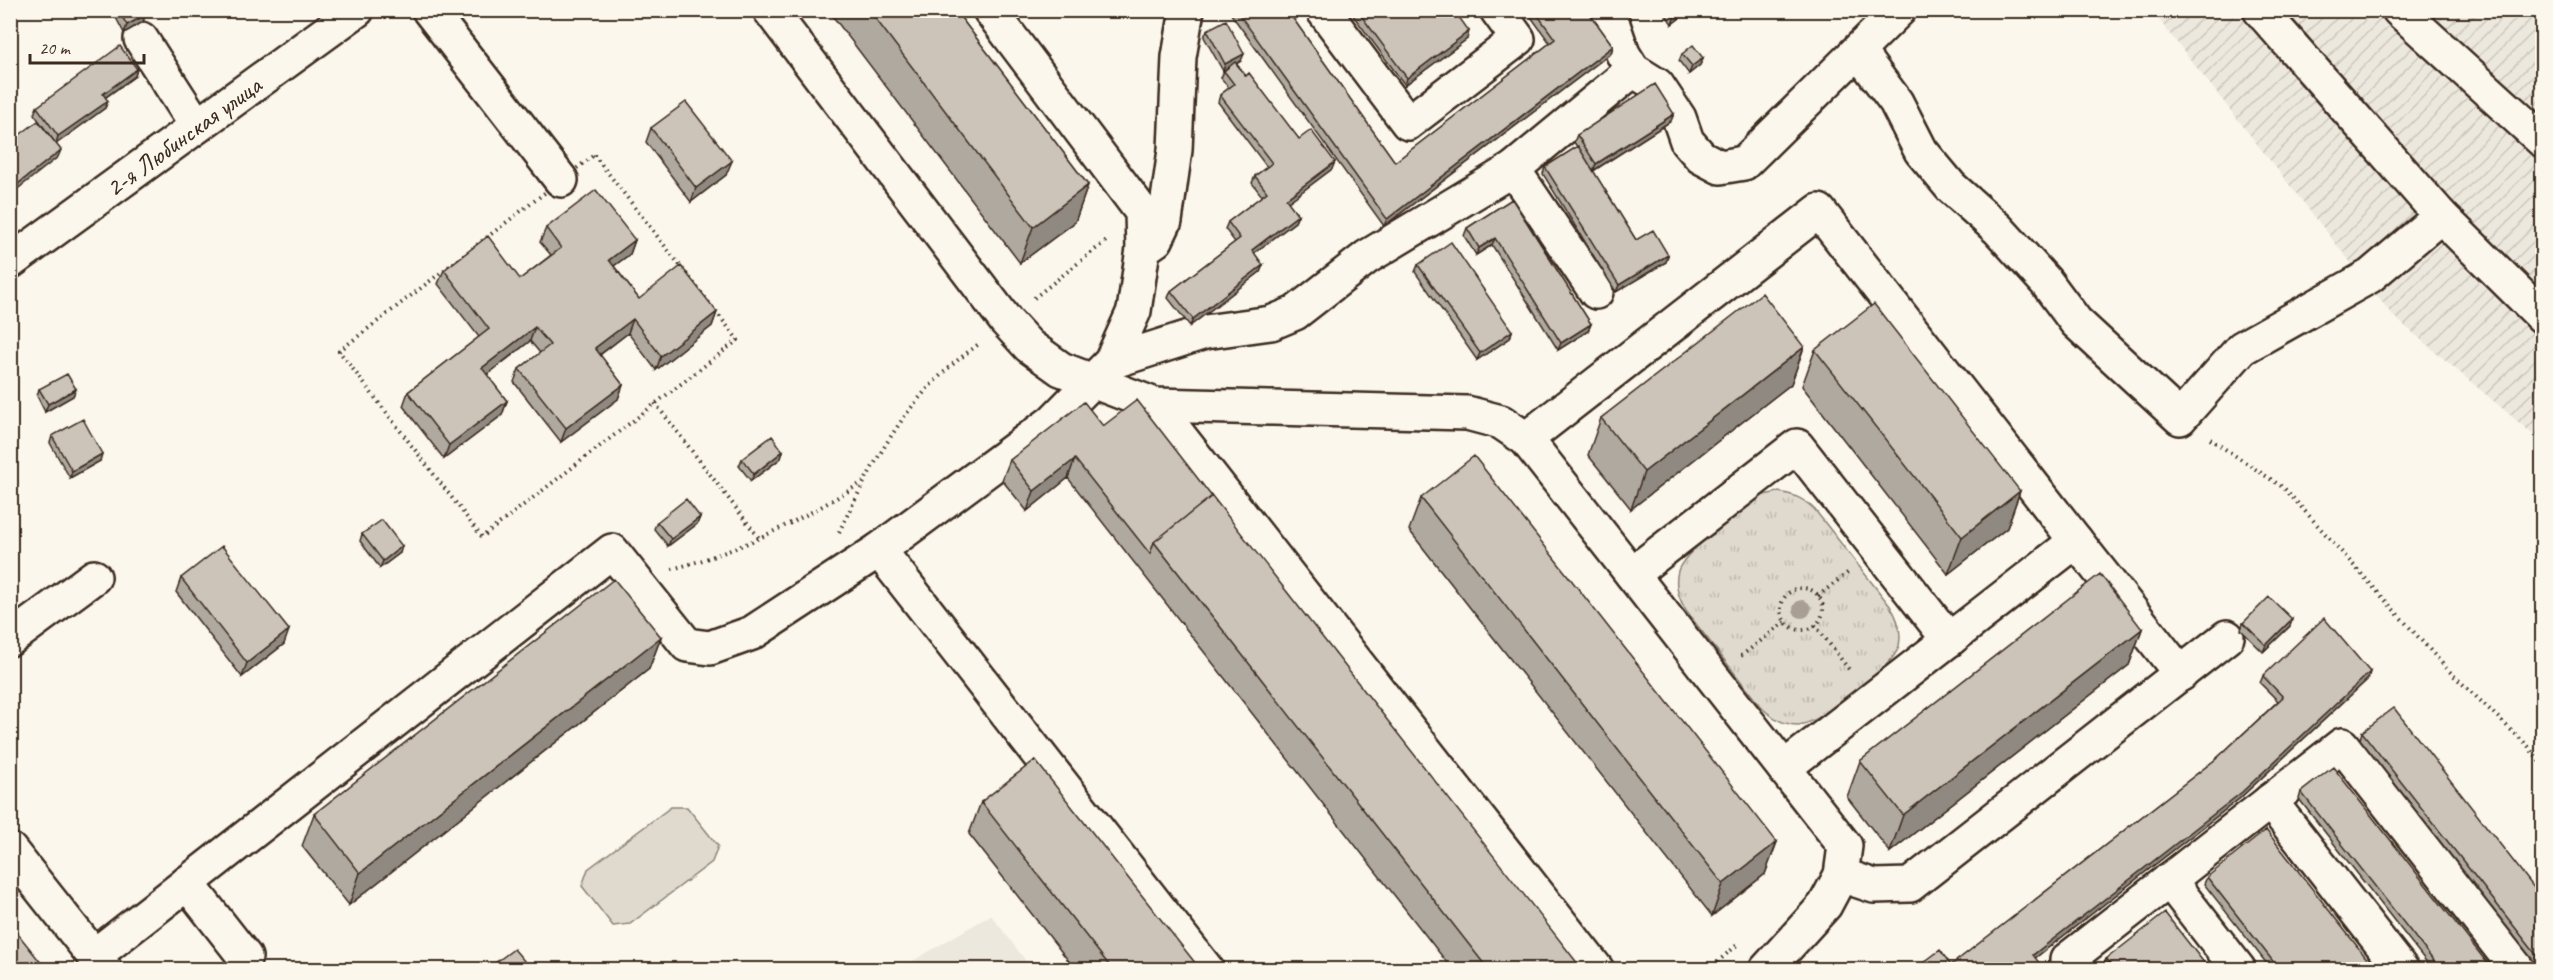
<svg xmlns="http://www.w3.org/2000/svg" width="2553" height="980" font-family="Caveat,sans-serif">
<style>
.built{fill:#ede8dd}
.industrial{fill:url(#industrial-furrows)}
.park{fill:url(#park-tufts);stroke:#8d8276;stroke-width:1.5}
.garden{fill:#dfd9ce;stroke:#8d8276;stroke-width:1.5}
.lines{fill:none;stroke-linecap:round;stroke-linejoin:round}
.minor-casing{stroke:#3b2a1e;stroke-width:38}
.path{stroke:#3b2a1e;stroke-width:4;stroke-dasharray:1.5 4.5;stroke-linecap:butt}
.minor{stroke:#fbf7ec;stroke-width:33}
.tree{fill:#a89e93}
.wall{fill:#afa99f;stroke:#3b2a1e;stroke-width:1.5}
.shaded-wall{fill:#8f8982;stroke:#3b2a1e;stroke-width:1.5}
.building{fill:#ccc4b9;stroke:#3b2a1e;stroke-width:1.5}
.labels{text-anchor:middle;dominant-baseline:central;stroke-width:4.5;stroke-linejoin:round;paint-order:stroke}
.street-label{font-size:26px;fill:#3b2a1e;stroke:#fbf7ec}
</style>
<defs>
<pattern id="industrial-furrows" width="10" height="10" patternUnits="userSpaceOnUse" patternTransform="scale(1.5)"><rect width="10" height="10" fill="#ede8dd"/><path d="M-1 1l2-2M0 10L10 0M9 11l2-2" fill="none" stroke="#ccc7bd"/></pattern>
<pattern id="park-tufts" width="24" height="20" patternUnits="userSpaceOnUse" patternTransform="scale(1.5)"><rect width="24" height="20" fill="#dfd9ce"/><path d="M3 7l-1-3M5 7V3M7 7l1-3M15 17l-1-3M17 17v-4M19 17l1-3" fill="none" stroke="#c0bab0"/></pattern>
</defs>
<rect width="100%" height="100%" fill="#fbf7ec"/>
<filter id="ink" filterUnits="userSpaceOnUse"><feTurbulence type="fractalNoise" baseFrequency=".0167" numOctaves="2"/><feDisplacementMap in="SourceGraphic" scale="12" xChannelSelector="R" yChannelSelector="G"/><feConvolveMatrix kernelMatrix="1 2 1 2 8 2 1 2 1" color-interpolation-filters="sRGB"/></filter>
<g filter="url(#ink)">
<path class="built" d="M991,915l41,54h-133z"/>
<path class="industrial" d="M2152,11h390v431l-149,-126z"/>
<path class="park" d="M1778,492c16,2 26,7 37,18l75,96c8,12 12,25 9,40 -6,22 -78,78 -101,79 -15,0 -27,-8 -37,-18l-75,-96c-7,-13 -12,-25 -8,-40 5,-18 68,-69 86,-76 5,-1 10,-2 14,-3z"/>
<path class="garden" d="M671,807h16l31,39 -6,16 -82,62 -17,2 -31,-40 6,-17z"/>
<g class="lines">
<g class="minor-casing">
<g id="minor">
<path d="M429,10l132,170"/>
<path d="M770,10l236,311 23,25 32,23 94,36 312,8 34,9 25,17 319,407 -4,29 -16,30 -59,65"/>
<path d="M1323,10l85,113 110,-84 -21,-29"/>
<path d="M1608,10l15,44 10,16 24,15 22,33 8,23 14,16 19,10 24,-4 155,-153"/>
<path d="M2260,10l181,206 101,100"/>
<path d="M2399,10l143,130"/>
<path d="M141,39l56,87"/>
<path d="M1858,51l38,51 25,49 30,36 47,42 49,54 29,39 104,96 62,-70 128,-72 71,-60"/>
<path d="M1513,169l83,123"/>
<path d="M1143,249l13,-9 9,-19 10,-71 4,-93 8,-47"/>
<path id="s1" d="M10,262l347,-252"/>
<path d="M1111,362l94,-30 66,-9 24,-10 72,-56 146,-88 120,-99"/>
<path d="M1155,405l442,565"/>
<path d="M1526,439l293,-228 257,330"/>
<path d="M879,550l328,420"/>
<path d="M1632,574l165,-128 152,194"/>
<path d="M10,639l84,-62"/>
<path d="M1784,768l292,-227 105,133"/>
<path d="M2270,801l132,169"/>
<path d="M10,850l95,120"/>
<path d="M1841,875l33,11 36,-1 317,-248"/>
<path d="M2169,880l70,90"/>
<path d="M187,883l58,74"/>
<path d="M94,956l518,-405 75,94 23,3 42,-15 127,-83 173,-128 59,-60 23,-51 9,-62 -1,-37 -152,-202"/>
<path d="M2075,970l-8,-10 275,-215 176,225"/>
</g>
</g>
<path class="path" d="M1836,10l5,7
M594,155l144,185 -256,197 -143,-186z
M1034,298l72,-57
M655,403l104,135
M2210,439l74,49 164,182 80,76 14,19
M839,532c27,-55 57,-115 102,-157 12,-12 26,-22 39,-32
M672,569c69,-18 131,-50 191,-87
M1781 609a21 21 0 1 1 42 0a21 21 0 1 1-42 0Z
M1818,596l32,-25
M1815,625l36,47
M1741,656l44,-34
M1708,970l29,-25"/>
<use href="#minor" class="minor"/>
</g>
<circle class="tree" cx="1802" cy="609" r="9"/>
<path class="wall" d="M112,10h31l2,5 -2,7 -19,11z
M828,10h127l133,175 -13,37 -55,41z
M1228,10h59l108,152 155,-119 -24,-33h61l26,36 -2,7 -227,173z
M1349,10h105l13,29 -62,46z
M1664,10h22l-1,4 -13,10 -8,-12z
M1207,30l34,31 -5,3 10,12 53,63 33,30 -44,33 10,13 -3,7 -41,31 9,12 -3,7 -70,54 -22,-28 3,-7 64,-49 -10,-13 3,-7 34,-26 -10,-13 3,-7 12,-9 -49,-65 2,-7 9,-7 -8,-10 3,-7 4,-3 -5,3 -19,-34z
M1682,54l21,4 -3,7 -11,9 -10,-13z
M137,69l-2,7 -30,22 3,3 -3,7 -49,36 -22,-30 3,-7z
M1671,121l-78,50 43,69 32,15 -2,7 -50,30 -73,-118 2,-7 32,-20 -3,-5 3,-7z
M651,128l75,47 -35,27 -45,-60z
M1512,199l79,125 -3,7 -30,19 -66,-105 -16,10 -12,-19 3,-8z
M546,228l89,12 -5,14 -16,12 25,33 78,13 -5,14 -56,44 -28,-37 -28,22 23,30 -5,14 -57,43 -47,-60 5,-13 21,-16 -10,-12 -43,34 20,26 -5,14 -58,44 -41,-53 5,-14 71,-55 -41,-53 6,-14 76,9 31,-24 -11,-13z
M1418,265l94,66 -2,7 -33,22 -62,-88z
M1804,347l-13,37 -160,125 -43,-54 13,-37z
M1815,350l205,141 -13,37 -59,46 -146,-188z
M39,389h37l-3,7 -28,16 -8,-16z
M1103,426l479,543h-130l-384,-491 -41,33 -25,-31 8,-20z
M52,436l48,25 -30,17 -20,-35z
M783,451l-2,7 -30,23 -12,-15 3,-7z
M1421,498l356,344 -12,32 -53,42 -303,-386z
M700,517l-3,7 -29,22 -14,-17 3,-7z
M362,534l38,19 -20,15 -20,-27z
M181,578l103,66 -42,33 -66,-85z
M2292,619l-2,7 -27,26 -22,-22 2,-7z
M2142,629l-13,36 -239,187 -43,-55 13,-36z
M661,637l-12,32 -300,236 -47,-59 12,-32z
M2263,676l105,3 -129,120 -204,159 -86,9 267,-208 62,-58 -18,-18z
M2362,732l180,166v71h-2l-180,-230z
M2301,792l191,177h-60l-133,-170z
M981,802l219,167h-125l-106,-135z
M2207,877l168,92h-104l-67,-85z
M2106,959l103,10h-104l-2,-3z"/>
<path class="shaded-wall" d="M1683,10h3l-1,4 -13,10 3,-8z
M145,15l-2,7 -19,11 3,-8z
M1469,31l-2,8 -62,46 2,-7z
M1613,46l-2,7 -227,173 3,-7z
M1244,54l-3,7 -18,10 2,-7z
M1703,58l-3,7 -11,9 3,-8z
M137,69l-2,7 -35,25 3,-7z
M108,101l-3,7 -49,36 2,-8z
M1674,114l-3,7 -78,50 3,-7z
M61,150l-3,7 -48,38v-5z
M732,161l-6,14 -35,27 5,-14z
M1335,162l-3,7 -49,37 3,-7z
M1088,185l-13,37 -55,41 13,-36z
M1298,215l-3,7 -46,35 3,-7z
M1495,238l-3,7 -16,10 3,-7z
M635,240l-5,14 -26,19 5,-13z
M1668,255l-2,7 -50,30 3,-7z
M1263,265l-3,7 -70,54 3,-7z
M717,312l-5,14 -56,44 5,-14z
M633,319l-5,14 -38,29 5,-14z
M1591,324l-3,7 -30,19 3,-7z
M535,327l-5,14 -53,41 5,-14z
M1512,331l-2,7 -33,22 3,-7z
M1804,347l-13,37 -160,125 13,-37z
M623,385l-5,14 -57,43 5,-14z
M76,389l-3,7 -28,16 3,-8z
M507,401l-5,14 -58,44 5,-14z
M783,451l-2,7 -30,23 3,-7z
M102,454l-2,7 -30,17 2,-7z
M1075,459l-7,19 -41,33 7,-20z
M2020,491l-13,37 -59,46 14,-37z
M700,517l-3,7 -29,22 3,-7z
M402,546l-2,7 -20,15 3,-7z
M2292,619l-2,7 -27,26 3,-7z
M2142,629l-13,36 -239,187 13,-37z
M289,630l-5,14 -42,33 5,-14z
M661,637l-12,32 -300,236 11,-32z
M2370,672l-2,7 -129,120 -209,163 3,-7z
M1777,842l-12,32 -53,42 11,-32z"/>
<path class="building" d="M118,10h25l2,5 -18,10z
M869,10h86l133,175 -55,42z
M1236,10h51l108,152 160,-123 -21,-29h53l26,36 -226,173z
M1357,10h97l15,21 -62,47z
M1671,10h12l-8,6z
M1226,20l18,34 -19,10 -18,-34z
M1693,45l10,13 -11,8 -10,-12z
M120,46l17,23 -34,25 5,7 -50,35 -21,-29z
M1235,62l11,14 3,-3 50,66 12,-9 24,32 -49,37 12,16 -46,35 11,15 -70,54 -22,-28 69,-53 -12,-16 39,-30 -12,-16 17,-13 -52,-68 14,-11 -10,-13z
M1655,84l19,30 -78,50 -19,-29z
M686,102l46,59 -36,27 -45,-60z
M38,121l23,29 -51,40v-48z
M1578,146l58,94 17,-10 15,25 -49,30 -74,-118z
M596,190l39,50 -26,20 30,39 42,-33 36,46 -56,44 -28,-37 -38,29 28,37 -57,43 -47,-59 31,-24 -15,-18 -53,41 25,33 -58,44 -41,-53 81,-63 -45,-59 44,-34 32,43 41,-31 -15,-20z
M1512,199l79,125 -30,19 -66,-105 -16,10 -12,-20z
M1451,242l61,89 -32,22 -62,-88z
M1762,293l42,54 -160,125 -43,-54z
M1874,304l146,187 -58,46 -147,-187z
M67,374l9,15 -28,15 -9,-15z
M1137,400l79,102 -4,-6 -58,46 -4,12 -75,-95 -41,32 -24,-31 74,-58 19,24z
M83,419l19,35 -30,17 -20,-35z
M772,436l11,15 -29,23 -12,-15z
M1474,456l303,386 -54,42 -302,-386z
M1212,496l370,473h-94l-334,-427z
M686,499l14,18 -29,22 -14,-17z
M382,520l20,26 -19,15 -21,-27z
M222,546l67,84 -42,33 -66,-85z
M2100,574l42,55 -239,186 -43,-54z
M614,579l47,58 -301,236 -46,-59z
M2269,597l23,22 -26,26 -23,-22z
M2324,618l46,54 -128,120 -209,163 11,14h-98l270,-210 67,-62 -20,-21z
M2394,708l148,190v64l-180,-230z
M1035,760l165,209h-88l-131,-167z
M2333,767l159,202h-52l-139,-177z
M2266,830l109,139h-96l-72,-92z
M2165,913l44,56h-95l-8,-10z
M10,924l36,45h-36z
M514,949l17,20h-44z
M1940,950l10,14 -7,5h-28z
M887,966l2,3h-7z"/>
</g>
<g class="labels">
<g class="street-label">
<text stroke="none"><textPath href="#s1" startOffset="214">2-я Любинская улица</textPath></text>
</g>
</g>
<rect width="2553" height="980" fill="none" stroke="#fbf7ec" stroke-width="36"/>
<rect x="18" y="18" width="2517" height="944" fill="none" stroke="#3b2a1e" stroke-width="2" filter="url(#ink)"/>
<path d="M30 54v9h114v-9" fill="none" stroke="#3b2a1e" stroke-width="3"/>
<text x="39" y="54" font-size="18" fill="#3b2a1e" stroke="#fbf7ec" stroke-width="4.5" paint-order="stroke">20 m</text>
</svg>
